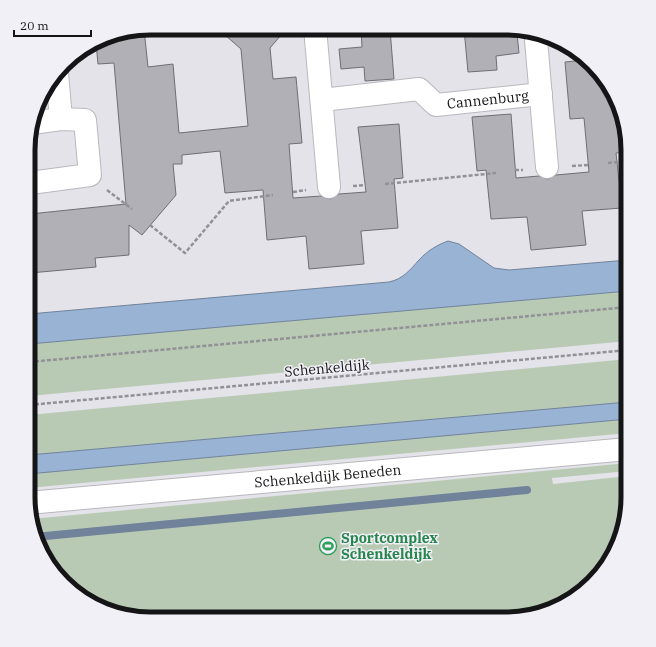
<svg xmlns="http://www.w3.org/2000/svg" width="656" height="647" font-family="'IBM Plex Serif',serif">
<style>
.green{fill:#b8cab4}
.water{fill:#98b3d4;stroke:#71839b}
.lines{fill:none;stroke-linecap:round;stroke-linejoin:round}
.stream{stroke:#71839b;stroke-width:8}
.building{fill:#b1b0b6;stroke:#6f6e74}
.minor-casing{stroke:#b9b8be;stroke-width:24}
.path{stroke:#929196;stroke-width:2.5;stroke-dasharray:4 2;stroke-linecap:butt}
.minor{stroke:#fff;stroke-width:22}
.labels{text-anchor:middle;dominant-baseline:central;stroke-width:3;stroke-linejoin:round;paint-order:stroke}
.street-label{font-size:14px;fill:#151416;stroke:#f2f0f7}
.leisure-label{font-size:14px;font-weight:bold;fill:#27864d;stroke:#f2f0f7;text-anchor:start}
.rim{fill:none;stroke:#151416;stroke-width:5}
</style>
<rect width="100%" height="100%" fill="#e4e3ea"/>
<path class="green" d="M628,291v50l-599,55v-52z
M628,359v43l-599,53v-40z
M628,419v14l-600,55v-14z
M628,463v8l-76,7 1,6 75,-8v28l-13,47 -35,43 -35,18 -32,7h-370l-47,-13 -43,-35 -18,-35 -4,-17z"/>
<path class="water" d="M448,241l11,3 35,24 15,2 119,-10v31l-599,53v-30l360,-32c14,-3 21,-12 30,-22 8,-9 18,-15 29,-19z
M628,402v17l-600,55 1,-19z
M551,609c-28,15 -73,10 -104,10z"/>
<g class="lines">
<path class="stream" d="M35,537l492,-47"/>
</g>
<path class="building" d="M217,28h70l-17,20 3,31 23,-2 6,66 -13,1 4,54 28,-2 9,3 9,-5 27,-2 -8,-65 41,-3 4,54 -9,1 4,49 -37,3 3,33 -55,5 -3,-33 -39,4 -4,-50 -38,3 -5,-42 -38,4v9h-9l3,31 -34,40 -13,-10v30l-34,3 1,9 -66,6v-59l96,-10 -12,-141 -16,1 -2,-21 15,-8 33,-6 4,38 25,-3 6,69 69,-7 -7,-77z
M361,29h29l4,50 -29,2 -1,-14 -23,2 -2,-20 23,-2z
M464,29h30v6l23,-1 2,19 -23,3 1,14 -29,2z
M585,60l18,16 18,35 5,41 -10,1 6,55 -40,3 4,34 -55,5 -4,-33 -36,2 -5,-49 -9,1 -5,-54 39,-3 5,64 23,-2 9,3 8,-4 33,-3 -5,-54 -14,1 -5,-57z"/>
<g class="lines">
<g class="minor-casing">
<g id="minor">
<path d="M315,28l14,159"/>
<path d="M540,35l-4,5 11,127"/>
<path d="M57,73l4,46"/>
<path id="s1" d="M322,100l97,-11 17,16 105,-11"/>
<path d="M30,183l60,-8 -5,-55 -24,-1 -29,4"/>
<path id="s2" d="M28,503l600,-54"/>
</g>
</g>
<path class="path" d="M608,163l20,-2
M572,166l16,-1
M515,170h8
M385,184l111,-11
M353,186l12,-1
M107,190l25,19
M293,192l13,-2
M150,225l35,28 44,-52 44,-6
M29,362l599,-55
M29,405l599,-55"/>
<use href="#minor" class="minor"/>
</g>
<defs>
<g id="stadium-ring" transform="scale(0.9)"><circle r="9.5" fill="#f2f0f7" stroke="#2e9e5b" stroke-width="1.5"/><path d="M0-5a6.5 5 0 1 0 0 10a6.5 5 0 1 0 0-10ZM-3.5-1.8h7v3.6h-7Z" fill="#2e9e5b"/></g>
</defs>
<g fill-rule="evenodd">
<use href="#stadium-ring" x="328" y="546"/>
</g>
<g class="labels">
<g class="street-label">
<text stroke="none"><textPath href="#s1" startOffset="173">Cannenburg</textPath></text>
<text transform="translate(327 368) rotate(-5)">Schenkeldijk</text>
<text stroke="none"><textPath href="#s2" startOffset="301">Schenkeldijk Beneden</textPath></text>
</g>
<g class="leisure-label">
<text x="341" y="538">Sportcomplex<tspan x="341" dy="16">Schenkeldijk</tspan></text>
</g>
</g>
<path d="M0 0H656V647H0ZM150 35H506A115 115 0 0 1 621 150V497A115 115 0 0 1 506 612H150A115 115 0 0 1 35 497V150A115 115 0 0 1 150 35Z" fill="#f2f0f7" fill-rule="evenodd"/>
<path class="rim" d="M150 35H506A115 115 0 0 1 621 150V497A115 115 0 0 1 506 612H150A115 115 0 0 1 35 497V150A115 115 0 0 1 150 35Z"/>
<path d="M14 30v6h77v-6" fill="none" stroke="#151416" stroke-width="2"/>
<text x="20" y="30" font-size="12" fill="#151416" stroke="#f2f0f7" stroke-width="3" paint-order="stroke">20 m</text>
</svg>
